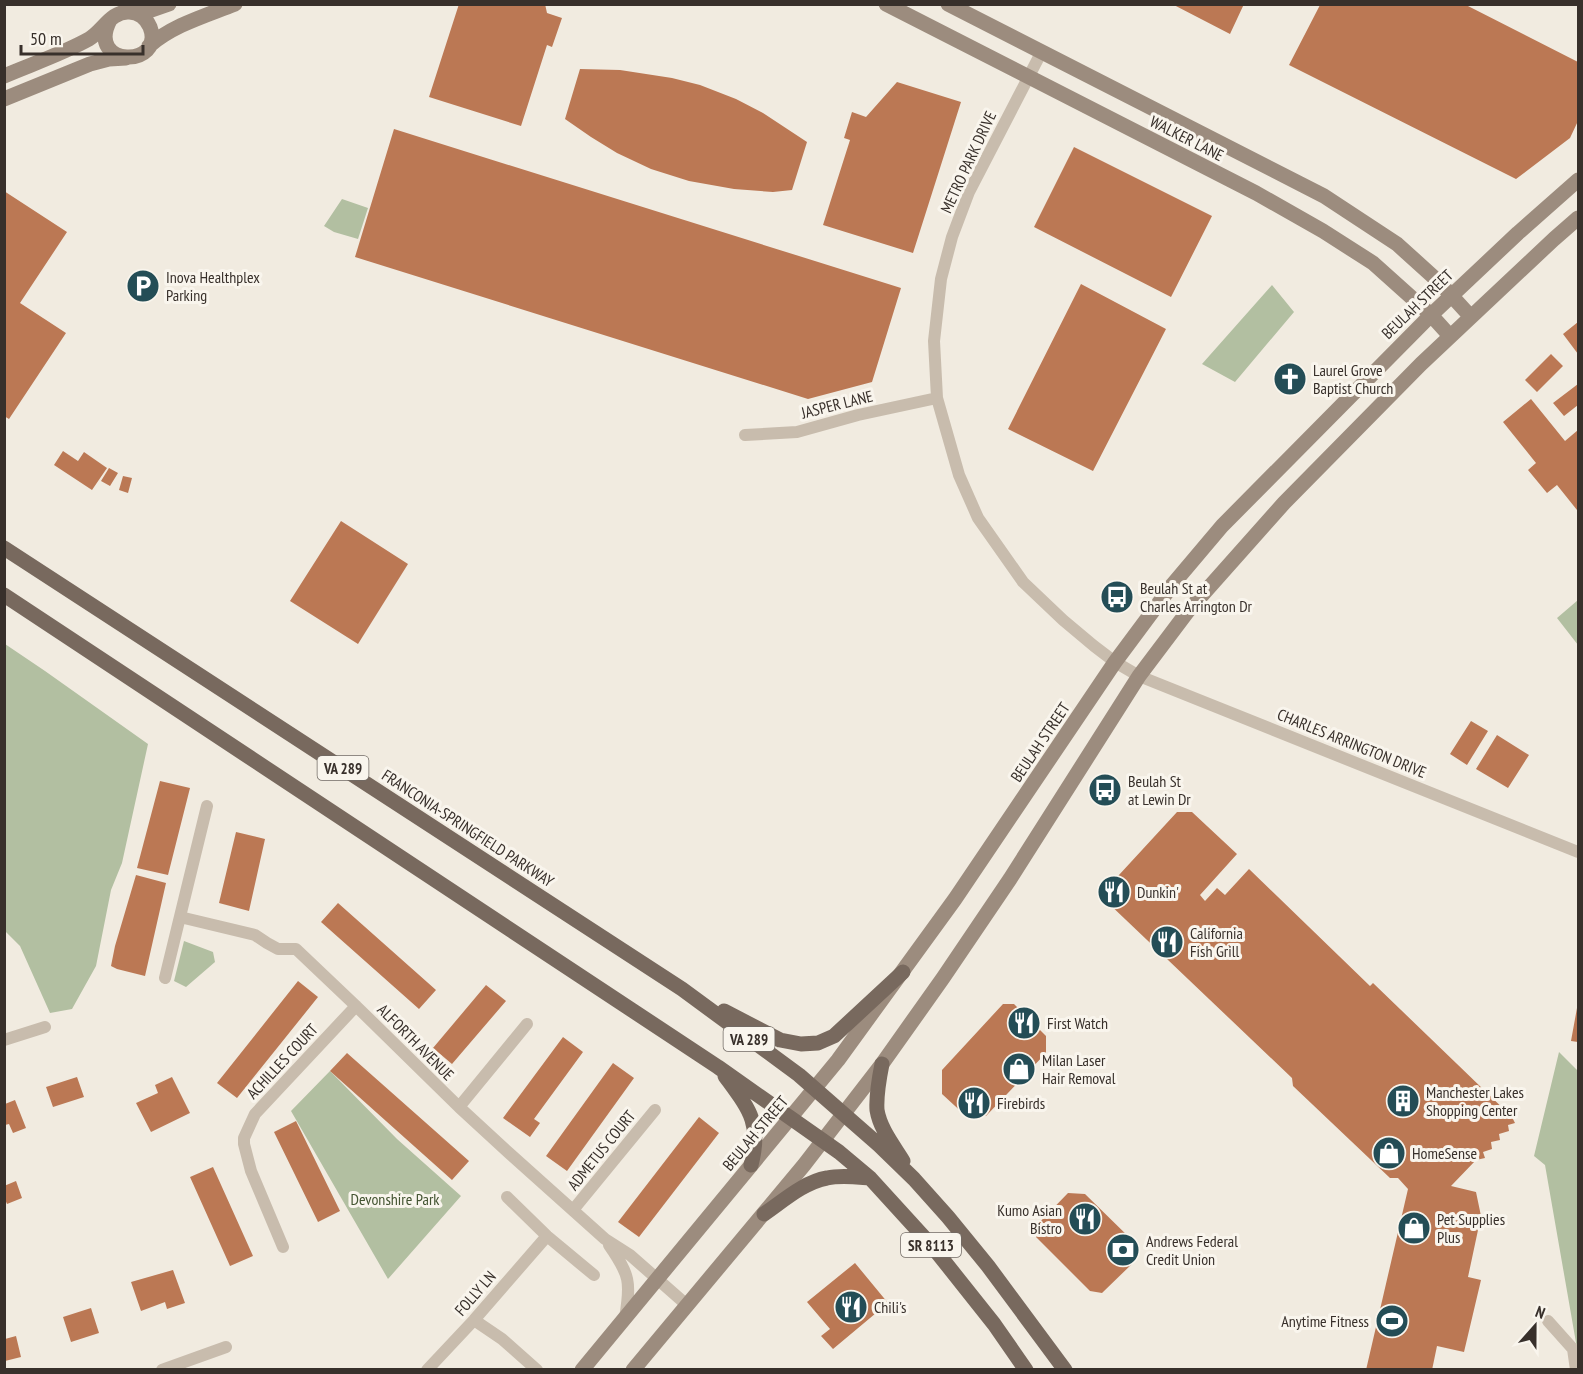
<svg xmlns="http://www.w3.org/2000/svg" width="1583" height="1374" font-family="'PT Sans Narrow',sans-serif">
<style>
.green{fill:#b2bfa1}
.building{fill:#bb7854}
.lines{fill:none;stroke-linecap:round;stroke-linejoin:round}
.street{stroke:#c8bcad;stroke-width:12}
.secondary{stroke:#9c8c7e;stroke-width:15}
.primary{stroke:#78695e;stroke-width:15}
.labels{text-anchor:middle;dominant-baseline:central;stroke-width:6;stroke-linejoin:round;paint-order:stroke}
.shield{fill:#f9f5ed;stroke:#726b65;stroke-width:1.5}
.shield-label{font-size:15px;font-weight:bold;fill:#38302b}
.street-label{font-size:16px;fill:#38302b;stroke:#f9f5ed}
.poi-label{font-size:16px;fill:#38302b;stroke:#f9f5ed;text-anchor:start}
.park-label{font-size:16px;fill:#435431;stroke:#f9f5ed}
</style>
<rect width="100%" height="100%" fill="#f1ebe0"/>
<path class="green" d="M342,199l26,9 -10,31 -24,-7 -10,-6z
M1272,285l22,27 -59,70 -33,-18z
M1578,600v45l-21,-27z
M5,644l40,27 103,73 -26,119 -11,27 -15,76 -24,43 -22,4 -30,-67 -15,-15z
M184,941l29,11 2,10 -29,25 -12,-6z
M1559,1052l19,19v283l-33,-189 -11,-9z
M330,1071l67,68 64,57 -73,83 -97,-168z"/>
<path class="building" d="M459,4h86l2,9 15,5 -10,29 -5,-2 -26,81 -92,-29z
M1172,4h72l-14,30z
M1320,5h146l112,57v59l-8,17 -54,41 -227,-114z
M580,69l40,1 52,8 28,7 36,14 27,14 44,29 -15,48 -19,2 -39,-3 -45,-8 -38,-12 -34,-16 -26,-16 -26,-18z
M897,82l64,20 -48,151 -90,-28 27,-85 -6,-2 8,-26 14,5z
M394,129l507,159 -29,94 -64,17 -453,-142z
M1074,147l138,69 -41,81 -137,-70z
M4,191l63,41 -47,71 46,30 -57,86 -5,-3z
M1081,284l85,45 -73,142 -85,-42z
M1578,322v32l-15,-20z
M1551,354l12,12 -26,26 -12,-12z
M1578,384v21l-14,11 -11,-13z
M1531,399l34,42 13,-11v78l-1,2 -20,-25 -10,8 -19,-23 8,-7 -33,-41z
M63,451l15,10 6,-9 23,16 -15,22 -38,-25z
M109,468l9,5 -8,13 -9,-5z
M123,476l9,2 -4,15 -9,-3z
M341,521l67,43 -50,80 -68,-43z
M1471,721l17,10 -21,34 -17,-11z
M1497,735l32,20 -21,33 -32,-19z
M160,781l30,7 -22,87 -31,-7z
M1177,812h15l45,42 -37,41 5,6 12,-13 8,7 24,-26 121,117 3,-3 139,134 3,6 -7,2 1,6 -10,3 1,6 -9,2 1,7 -9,3 2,6 -9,2 -25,26 25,6 5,24 -13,61 13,3 -17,72 -27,-6 -5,24h-66l42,-181 -10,-11h-8l-97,-92 -1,-8 -187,-178 2,-12z
M236,832l29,7 -16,72 -30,-8z
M136,875l30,8 -21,93 -28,-7 -6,-3 4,-20z
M338,903l98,87 -17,19 -98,-87z
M298,981l20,16 -81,101 -20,-15z
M486,985l20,16 -54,63 -19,-16z
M1003,1004h11l32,32v17l-60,63 -19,1 -25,-23v-24z
M1577,1008h1v34l-7,-1z
M563,1037l20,15 -49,67 6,4 -10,14 -27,-19z
M347,1053l122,108 -17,19 -122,-109z
M613,1063l21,15 -67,93 -21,-15z
M77,1077l7,20 -31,10 -7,-20z
M172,1077l18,36 -39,19 -15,-29 22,-10 -3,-8z
M15,1100l11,28 -13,5 -4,-9 -4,1v-21z
M699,1117l20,16 -80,104 -21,-15z
M296,1121l44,90 -22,11 -44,-90z
M213,1167l40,89 -23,10 -40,-89z
M16,1181l6,17 -15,6 -3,-7v-11z
M1068,1193l17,1 50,49v18l-33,32 -12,-2 -54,-54v-11z
M855,1263l33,40 -55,46 -12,-13 9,-7 -23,-27z
M173,1270l12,33 -18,6 -2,-7 -24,9 -10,-29z
M91,1308l8,25 -28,9 -8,-25z
M16,1336l5,21 -16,4v-22z"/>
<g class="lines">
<path class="street" d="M1042,51l-73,141 -17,45 -11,42 -7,62 3,57 22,77 19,43 45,64 40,38 31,26 21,16 24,14 439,176
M745,435l52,-3 61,-17 79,-17
M180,917l75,18 12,8 11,6h18l60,57 103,101 50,46 96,86 25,16 58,51
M165,978l42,-172
M4,1040l41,-13
M459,1107l68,-83
M507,1197l40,39 47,39
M573,1210l82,-100
M609,1245c21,30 22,37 16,73
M283,1247l-32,-76 -7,-27v-6l11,-24 101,-108
M474,1320l28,19 35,31
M1548,1321l25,28 3,21
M162,1370l64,-23
M427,1370l47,-50 73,-84"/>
<path class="secondary" d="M886,4l370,189 67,38 50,32 58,52 19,21
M948,4l376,192 73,48 42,38 32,35
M131,12h15l23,-8
M149,46c24,-21 56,-30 86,-42
M4,76c28,-12 58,-22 85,-37 14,-8 22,-28 40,-27 10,0 17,6 21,15 16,41 -65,41 -40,-7
M4,99l86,-35 19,-5 17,-1
M582,1370l256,-310 117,-161 160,-237 58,-78 49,-58 209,-211 87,-82 60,-53
M633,1370l171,-205 78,-101 61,-86 67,-99 129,-203 49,-65 96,-108 137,-139 133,-125 24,-21"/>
<path class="primary" d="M4,548l678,441 117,86 80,70 35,34 34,38 40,49 77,104
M4,595l714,472 121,85 31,26 62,68 62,78 32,46
M724,1011l56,29 21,4 17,-1 16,-7 69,-64
M882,1064c-3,15 -6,31 -5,46 3,19 17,36 26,51
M725,1076c24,33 37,47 26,89
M764,1214c19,-13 40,-32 63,-36 14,-3 29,-1 43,0"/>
</g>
<defs>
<g id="parking-disc" transform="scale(1.725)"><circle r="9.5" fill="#244d56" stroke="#f9f5ed"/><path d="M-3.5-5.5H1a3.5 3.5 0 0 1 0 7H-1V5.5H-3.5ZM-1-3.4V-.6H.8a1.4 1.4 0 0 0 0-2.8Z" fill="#fff"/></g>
<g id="church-disc" transform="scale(1.725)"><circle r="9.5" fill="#244d56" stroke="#f9f5ed"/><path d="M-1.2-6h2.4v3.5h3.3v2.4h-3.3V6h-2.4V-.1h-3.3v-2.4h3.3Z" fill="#fff"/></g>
<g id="bus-disc" transform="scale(1.725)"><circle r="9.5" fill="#244d56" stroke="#f9f5ed"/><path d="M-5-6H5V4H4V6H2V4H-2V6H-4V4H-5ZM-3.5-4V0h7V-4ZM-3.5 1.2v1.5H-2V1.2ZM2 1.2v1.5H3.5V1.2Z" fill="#fff"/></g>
<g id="restaurant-disc" transform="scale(1.725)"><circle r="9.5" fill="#244d56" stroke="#f9f5ed"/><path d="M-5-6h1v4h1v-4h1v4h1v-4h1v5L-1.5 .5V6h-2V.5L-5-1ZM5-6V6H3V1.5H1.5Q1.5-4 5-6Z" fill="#fff"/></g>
<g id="shop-disc" transform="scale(1.725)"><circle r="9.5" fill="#244d56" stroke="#f9f5ed"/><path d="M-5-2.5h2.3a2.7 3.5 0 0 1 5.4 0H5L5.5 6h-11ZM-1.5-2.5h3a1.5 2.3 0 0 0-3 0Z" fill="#fff"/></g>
<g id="building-disc" transform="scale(1.725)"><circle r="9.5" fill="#244d56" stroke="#f9f5ed"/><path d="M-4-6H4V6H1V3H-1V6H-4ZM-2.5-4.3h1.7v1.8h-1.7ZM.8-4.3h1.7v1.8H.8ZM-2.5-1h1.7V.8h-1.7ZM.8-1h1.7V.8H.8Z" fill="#fff"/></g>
<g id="bank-disc" transform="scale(1.725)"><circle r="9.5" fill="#244d56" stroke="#f9f5ed"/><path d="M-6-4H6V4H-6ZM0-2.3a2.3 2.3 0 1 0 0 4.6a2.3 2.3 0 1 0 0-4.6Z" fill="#fff"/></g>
<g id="stadium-disc" transform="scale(1.725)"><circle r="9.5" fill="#244d56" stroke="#f9f5ed"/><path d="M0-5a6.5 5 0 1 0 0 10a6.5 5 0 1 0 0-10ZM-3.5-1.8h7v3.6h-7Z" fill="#fff"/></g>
</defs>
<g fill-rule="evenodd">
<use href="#parking-disc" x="143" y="286"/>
<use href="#church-disc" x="1290" y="379"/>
<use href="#bus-disc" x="1117" y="597"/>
<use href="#bus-disc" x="1105" y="790"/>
<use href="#restaurant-disc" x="1114" y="892"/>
<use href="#restaurant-disc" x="1167" y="942"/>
<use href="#restaurant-disc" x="1024" y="1023"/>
<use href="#shop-disc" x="1019" y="1069"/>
<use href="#building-disc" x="1403" y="1101"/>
<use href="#restaurant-disc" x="974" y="1103"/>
<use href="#shop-disc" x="1389" y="1153"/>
<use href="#restaurant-disc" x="1085" y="1219"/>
<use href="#shop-disc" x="1414" y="1228"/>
<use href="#bank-disc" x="1123" y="1250"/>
<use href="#restaurant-disc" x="851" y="1307"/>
<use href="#stadium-disc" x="1392" y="1321"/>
</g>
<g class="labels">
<g class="shield">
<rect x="317.5" y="756" width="51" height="24" rx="4.5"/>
<rect x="723.5" y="1027" width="51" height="24" rx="4.5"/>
<rect x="901" y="1233" width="60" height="24" rx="4.5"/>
</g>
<g class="shield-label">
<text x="343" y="768">VA 289</text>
<text x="749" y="1039">VA 289</text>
<text x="931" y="1245">SR 8113</text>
</g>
<g class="street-label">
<text transform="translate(1187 138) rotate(27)">WALKER LANE</text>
<text transform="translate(968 162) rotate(-65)">METRO PARK DRIVE</text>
<text transform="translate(1417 304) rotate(-44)">BEULAH STREET</text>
<text transform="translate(837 404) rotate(-14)">JASPER LANE</text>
<text transform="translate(1040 742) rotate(-56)">BEULAH STREET</text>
<text transform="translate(1352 743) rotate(22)">CHARLES ARRINGTON DRIVE</text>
<text transform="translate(468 828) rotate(33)">FRANCONIA-SPRINGFIELD PARKWAY</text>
<text transform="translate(416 1042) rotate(45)">ALFORTH AVENUE</text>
<text transform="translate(282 1061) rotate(-47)">ACHILLES COURT</text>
<text transform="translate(755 1133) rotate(-50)">BEULAH STREET</text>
<text transform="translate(601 1150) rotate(-51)">ADMETUS COURT</text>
<text transform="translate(475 1293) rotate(-49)">FOLLY LN</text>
</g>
<g class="poi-label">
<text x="166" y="277">Inova Healthplex<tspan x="166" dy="18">Parking</tspan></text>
<text x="1313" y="370">Laurel Grove<tspan x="1313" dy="18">Baptist Church</tspan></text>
<text x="1140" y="588">Beulah St at<tspan x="1140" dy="18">Charles Arrington Dr</tspan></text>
<text x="1128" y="781">Beulah St<tspan x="1128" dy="18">at Lewin Dr</tspan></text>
<text x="1137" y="892">Dunkin'</text>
<text x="1190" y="933">California<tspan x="1190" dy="18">Fish Grill</tspan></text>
<text x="1047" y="1023">First Watch</text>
<text x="1042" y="1060">Milan Laser<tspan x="1042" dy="18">Hair Removal</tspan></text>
<text x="1426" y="1092">Manchester Lakes<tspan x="1426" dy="18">Shopping Center</tspan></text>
<text x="997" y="1103">Firebirds</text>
<text x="1412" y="1153">HomeSense</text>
<text x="1062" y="1210" text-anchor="end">Kumo Asian<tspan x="1062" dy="18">Bistro</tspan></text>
<text x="1437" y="1219">Pet Supplies<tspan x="1437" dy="18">Plus</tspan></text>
<text x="1146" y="1241">Andrews Federal<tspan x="1146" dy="18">Credit Union</tspan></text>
<text x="874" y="1307">Chili's</text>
<text x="1369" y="1321" text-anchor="end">Anytime Fitness</text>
</g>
<g class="park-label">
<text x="395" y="1199">Devonshire Park</text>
</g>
</g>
<rect width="1583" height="1374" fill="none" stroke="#38302b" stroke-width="12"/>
<g transform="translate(1535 1326) rotate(21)" stroke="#f9f5ed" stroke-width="4.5" paint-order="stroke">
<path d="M0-4.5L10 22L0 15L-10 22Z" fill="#38302b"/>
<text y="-9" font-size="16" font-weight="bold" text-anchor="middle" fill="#38302b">N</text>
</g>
<path d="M21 45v9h122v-9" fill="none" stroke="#38302b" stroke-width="3"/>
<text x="30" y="45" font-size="18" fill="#38302b" stroke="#f9f5ed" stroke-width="4.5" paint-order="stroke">50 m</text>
</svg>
